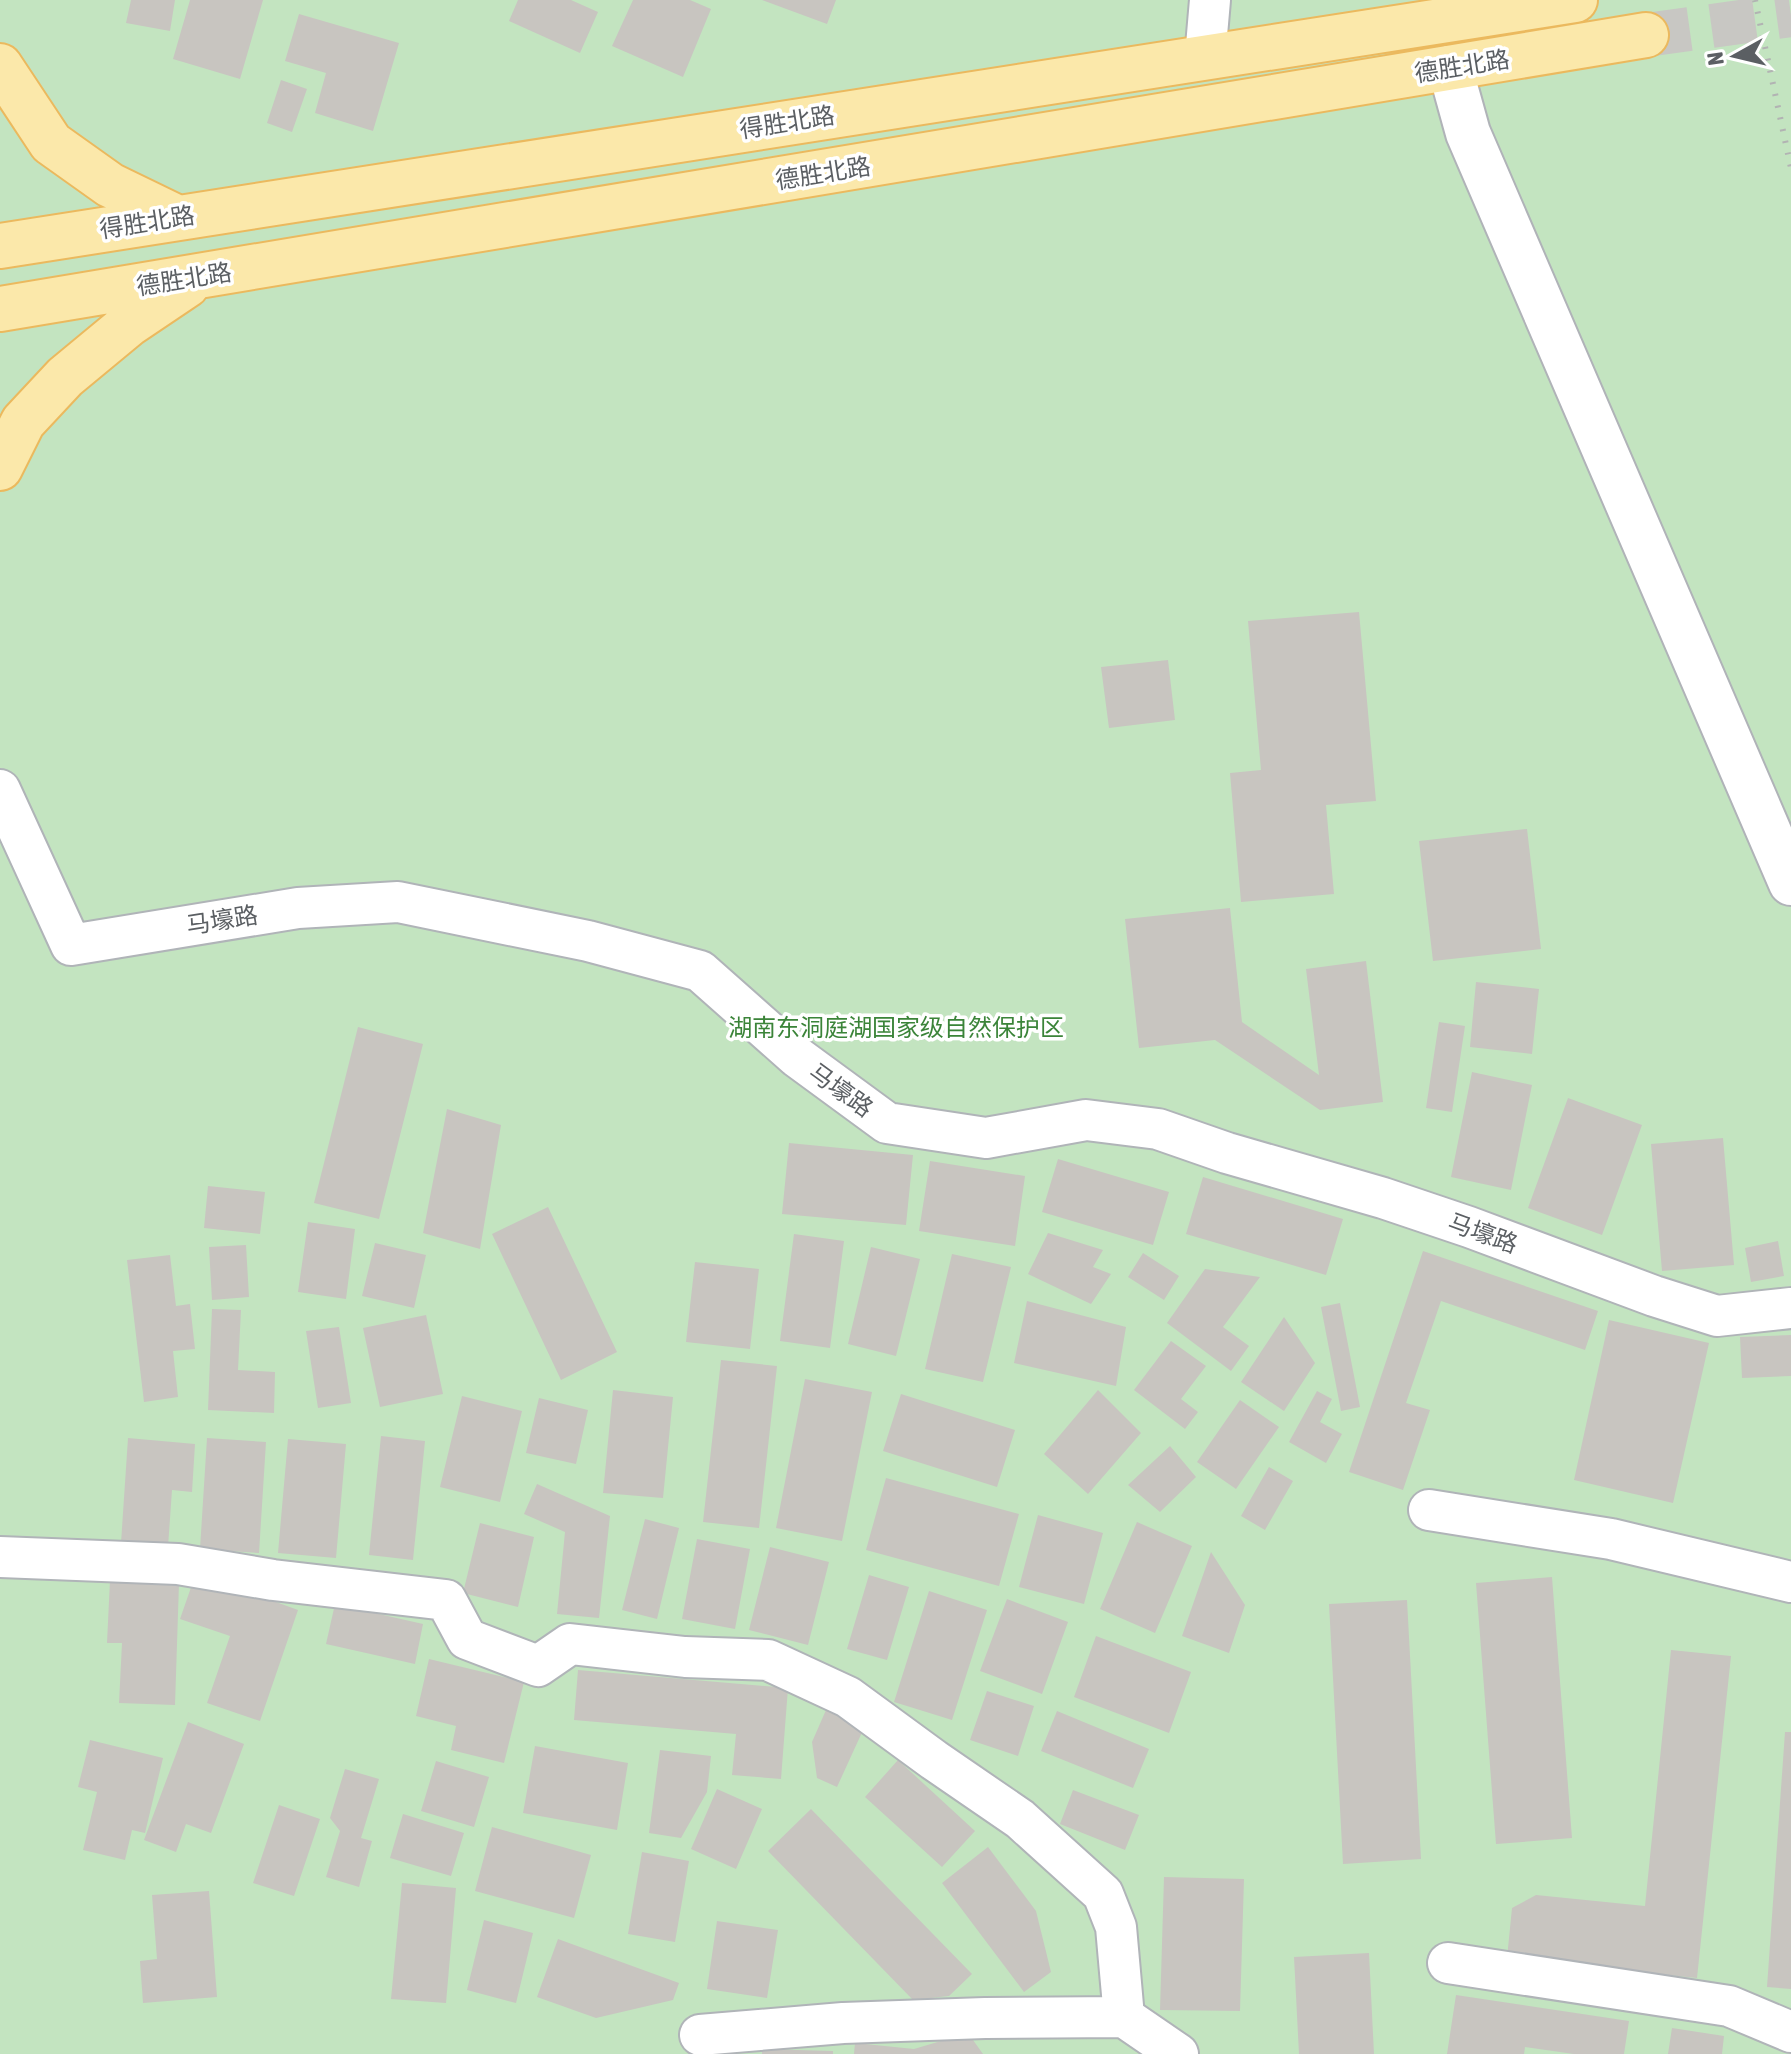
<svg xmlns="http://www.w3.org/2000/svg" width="1791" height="2054" font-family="'Asap Condensed','Noto Sans SC',sans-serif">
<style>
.green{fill:#c3e4c0}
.building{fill:#c8c5c0}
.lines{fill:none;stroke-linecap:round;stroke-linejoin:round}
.primary-tunnel{stroke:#c8c7c3;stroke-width:44;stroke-dasharray:44 22;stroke-linecap:butt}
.street-casing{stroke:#b0b4b8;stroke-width:44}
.secondary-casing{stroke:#b0b3b8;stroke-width:48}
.primary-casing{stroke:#ebb95e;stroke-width:48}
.street{stroke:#fff;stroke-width:40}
.secondary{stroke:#fff;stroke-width:44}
.primary{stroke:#fbe8aa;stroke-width:44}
.rail{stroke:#b2b3b3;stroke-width:6;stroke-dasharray:2 10;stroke-linecap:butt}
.labels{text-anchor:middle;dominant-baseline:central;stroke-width:7;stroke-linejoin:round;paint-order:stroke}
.street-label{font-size:24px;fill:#5b5f63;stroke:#fff}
.park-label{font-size:24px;fill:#3b8439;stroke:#fff}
</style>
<rect width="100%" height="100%" fill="#edeae3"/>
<path class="green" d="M0,0h1791v2054h-1791z"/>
<path class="building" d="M131,0h44l-5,31 -44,-8z
M190,0h73l-23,79 -67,-20z
M518,0h53l27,12 -18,41 -71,-32z
M633,0h57l21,9 -28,68 -71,-31z
M762,0h74l-9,24z
M299,14l100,29 -26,88 -58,-18 11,-40 -41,-12z
M281,80l26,9 -15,43 -25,-9z
M1359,612l17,189 -50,4 8,89 -93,8 -11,-129 31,-3 -13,-149z
M1168,660l7,60 -66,8 -8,-61z
M1527,829l14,120 -108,12 -14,-120z
M1230,908l12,114 77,53 -13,-106 60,-8 17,141 -63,8 -105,-70 -76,8 -14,-129z
M1476,982l63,7 -7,65 -62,-7z
M1439,1022l26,4 -13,86 -26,-4z
M358,1027l65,17 -44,175 -65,-16z
M1472,1072l60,13 -21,105 -60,-13z
M1568,1098l74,27 -40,110 -74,-27z
M447,1109l54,16 -21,124 -57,-16z
M1723,1138l11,127 -72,6 -11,-127z
M789,1143l124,12 -7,70 -124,-11z
M1058,1159l111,33 -16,53 -111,-33z
M930,1161l95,15 -10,70 -96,-15z
M1203,1177l140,42 -17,56 -140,-41z
M208,1186l57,6 -5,42 -56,-6z
M548,1207l69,145 -56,28 -69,-146z
M308,1222l47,7 -9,70 -48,-7z
M1048,1233l55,17 -10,17 18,7 -20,30 -63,-30z
M794,1234l50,7 -14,107 -50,-7z
M1778,1241l6,35 -33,6 -6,-34z
M375,1243l51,12 -12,53 -52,-12z
M246,1245l3,52 -37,3 -3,-53z
M871,1247l49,12 -24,97 -48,-12z
M1423,1251l175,60 -13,39 -144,-49 -35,102 24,7 -27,80 -54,-18z
M1143,1253l36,23 -15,24 -36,-23z
M952,1254l59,13 -28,115 -58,-13z
M170,1255l6,51 14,-2 5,45 -22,2 5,46 -34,5 -17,-142z
M695,1262l64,7 -9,80 -64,-7z
M1205,1269l55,8 -37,50 26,19 -18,25 -64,-48z
M1027,1301l99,26 -10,59 -102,-23z
M1340,1303l20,104 -19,4 -20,-104z
M212,1309l29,1 -3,60 37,2 -1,41 -66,-3z
M426,1315l17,79 -63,13 -17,-79z
M1284,1317l31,46 -31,48 -43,-29z
M1609,1320l100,23 -36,160 -99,-23z
M339,1327l12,76 -33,5 -12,-77z
M1791,1335v41l-49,2 -2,-41z
M1171,1341l35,25 -25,33 17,13 -13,17 -51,-39z
M721,1360l56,6 -18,162 -56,-6z
M805,1379l67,13 -30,149 -66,-13z
M613,1390l60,7 -10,101 -60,-5z
M1098,1390l43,43 -53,61 -44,-40z
M1317,1391l15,8 -12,23 22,12 -16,29 -37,-21z
M901,1394l114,36 -18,57 -114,-36z
M462,1396l60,15 -22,91 -60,-15z
M539,1398l49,12 -12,54 -50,-11z
M1240,1400l39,27 -43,62 -39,-27z
M381,1436l44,5 -12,119 -44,-5z
M128,1438l67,6 -3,48 -20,-2 -4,57 -47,-4z
M207,1438l59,4 -7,111 -59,-4z
M288,1439l58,5 -10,114 -58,-5z
M1170,1446l26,31 -36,35 -32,-27z
M1269,1467l24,14 -28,49 -24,-14z
M886,1478l133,36 -20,72 -133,-36z
M537,1484l73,32 -11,102 -42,-4 8,-82 -41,-18z
M1038,1515l65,18 -19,71 -65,-17z
M645,1519l34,9 -22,91 -35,-9z
M1137,1522l55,24 -37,87 -55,-24z
M480,1523l54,14 -16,70 -55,-14z
M697,1539l53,10 -15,80 -53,-10z
M770,1547l59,15 -21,83 -59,-15z
M1211,1552l34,53 -16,48 -47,-17z
M196,1573l102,37 -38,111 -53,-18 23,-67 -50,-17z
M869,1575l40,12 -22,73 -40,-11z
M1552,1577l20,261 -76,6 -20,-261z
M110,1580l69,3 -4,122 -56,-2 3,-60h-15z
M929,1591l58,19 -35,110 -58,-18z
M1007,1599l61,23 -26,72 -62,-23z
M1407,1600l14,259 -78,5 -14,-260z
M335,1604l88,20 -8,40 -89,-20z
M1096,1636l95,36 -22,61 -95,-36z
M1671,1650l60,6 -34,322 -190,-20 5,-50 24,-13 109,11z
M429,1659l95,23 -20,81 -53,-13 5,-24 -40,-10z
M578,1670l210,18 -7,91 -49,-4 4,-41 -162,-14z
M987,1691l47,15 -16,50 -48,-16z
M826,1710l38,18 -27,59 -20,-9 -5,-36z
M1057,1711l92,38 -16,39 -92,-37z
M188,1722l56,22 -33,89 -25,-9 -10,28 -32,-12z
M1785,1732h6v257l-24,-2z
M90,1740l73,18 -18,75 -13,-3 -7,30 -42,-10 14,-58 -19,-5z
M535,1746l93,17 -11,67 -94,-17z
M660,1750l51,6 -4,36 -26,46 -32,-5z
M898,1760l77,71 -33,36 -77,-70z
M436,1761l53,16 -15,50 -53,-16z
M345,1769l34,10 -18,59 11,3 -13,46 -33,-10 14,-46 -10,-13z
M717,1789l45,20 -26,60 -45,-20z
M1073,1790l66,25 -14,35 -65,-26z
M279,1805l41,14 -26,77 -41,-13z
M811,1809l161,165 -23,22 -36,4 -145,-149z
M403,1814l61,19 -13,43 -61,-18z
M492,1827l99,28 -17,63 -99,-27z
M988,1847l48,64 15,61 -27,20 -82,-109z
M642,1852l47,9 -14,81 -47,-8z
M1164,1877l80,2 -4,132 -80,-1z
M402,1883l54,5 -10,115 -55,-4z
M209,1891l8,106 -74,6 -3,-42 17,-2 -5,-64z
M484,1920l49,13 -17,70 -49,-13z
M717,1921l61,9 -11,68 -60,-9z
M558,1939l121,44 -6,17 -77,18 -59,-21z
M1369,1953l5,101h-75l-5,-97z
M1456,1995l173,26 -5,33h-50l-49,-7 -1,7h-77z
M1672,2028l52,8 -2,18h-54z
M968,2033l15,21h-129l1,-11 59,6z
M762,2049l71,2v3h-71z"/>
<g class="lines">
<path class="primary-tunnel" d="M1646,35l145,-20"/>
<g class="street-casing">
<path id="street" d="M1205,58l5,-58
M0,790l71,155 227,-37 100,-6 190,39 112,30 97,86 90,66 99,15 100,-18 72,9 69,24 156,45 86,29 185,69 63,20 74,-8
M1429,1510l182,29 180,43
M0,1557l178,7 95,16 173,20 21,39 71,27 32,-22 115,13 83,3 80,37 86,63 86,59 83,75 13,33 8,90 54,37
M1448,1963l281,43 62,26
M700,2035l143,-12 142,-5 139,-1"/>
</g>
<g class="secondary-casing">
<path id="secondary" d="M1450,68l18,65 323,750"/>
</g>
<g class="primary-casing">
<path id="primary" d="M0,66l51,77 59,42 66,32
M0,246l1575,-246
M0,309l1646,-274
M0,468l23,-46 42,-45 64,-53 58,-39"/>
</g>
<use href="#street" class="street"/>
<use href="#secondary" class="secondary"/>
<use href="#primary" class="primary"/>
<path class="rail" d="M1755,0l36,168"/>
</g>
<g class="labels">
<g class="street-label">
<text transform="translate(1462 66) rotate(-9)">德胜北路</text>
<text transform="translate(787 122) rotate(-9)">得胜北路</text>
<text transform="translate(823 173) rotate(-9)">德胜北路</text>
<text transform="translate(147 222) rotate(-9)">得胜北路</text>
<text transform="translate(184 279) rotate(-9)">德胜北路</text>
<text transform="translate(222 920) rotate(-9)">马壕路</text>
<text transform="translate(841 1090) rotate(36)">马壕路</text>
<text transform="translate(1483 1233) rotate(20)">马壕路</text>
</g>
<g class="park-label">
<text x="896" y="1027">湖南东洞庭湖国家级自然保护区</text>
</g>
</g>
<g transform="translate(1735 56) rotate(262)" stroke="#ffffff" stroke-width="6" paint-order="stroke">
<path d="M0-6L14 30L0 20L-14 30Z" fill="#5b5f63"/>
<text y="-12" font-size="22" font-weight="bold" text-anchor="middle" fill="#5b5f63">N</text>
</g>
</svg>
